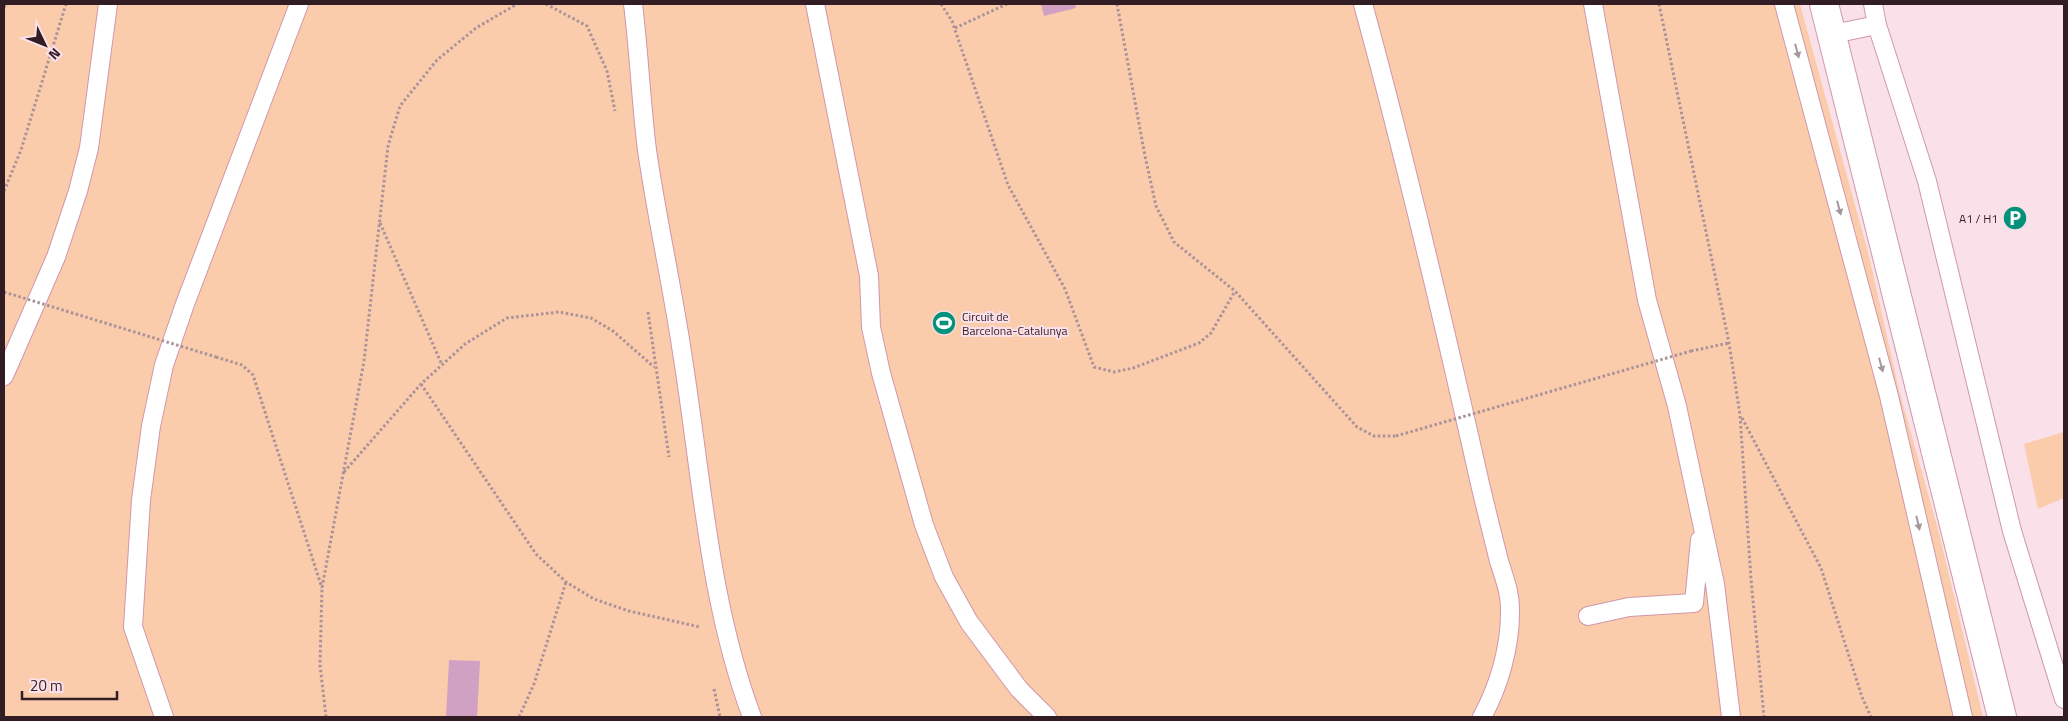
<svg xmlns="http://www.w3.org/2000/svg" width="2068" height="721" font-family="'Titillium Web',sans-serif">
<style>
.green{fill:#fbccab}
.building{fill:#d1a1c3}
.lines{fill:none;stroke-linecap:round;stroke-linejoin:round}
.lane-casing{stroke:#d097aa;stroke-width:20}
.street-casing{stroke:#d097aa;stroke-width:30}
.path{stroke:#aa929a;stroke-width:3;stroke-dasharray:2.5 2.5;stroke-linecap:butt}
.lane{stroke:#fff;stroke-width:18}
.street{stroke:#fff;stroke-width:28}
.path-bridge{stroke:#aa929a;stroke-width:3;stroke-dasharray:2.5 2.5;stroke-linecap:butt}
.oneway{fill:#a3999d}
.labels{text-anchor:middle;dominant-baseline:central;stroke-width:4;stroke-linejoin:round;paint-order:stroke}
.poi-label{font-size:12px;fill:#331d25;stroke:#fae1e9;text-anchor:end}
</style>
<rect width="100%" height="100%" fill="#fae1e9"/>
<path class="green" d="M4,4h1796l69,252 30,134 40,143 44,184h-1979z
M2064,432v66l-26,11 -14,-65z"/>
<path class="building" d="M1041,4h34l1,4 -32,8z
M449,660l31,1 -3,56h-31z"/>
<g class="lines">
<g class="lane-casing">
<path id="lane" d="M633,4c6,48 8,98 14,146 10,70 26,139 36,209 19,120 26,243 69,358
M815,4l54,272 2,51 10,46 43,152 20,52 25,45 50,67 28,28
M1363,4c42,153 78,307 113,462 7,32 15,63 23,95 5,16 12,34 11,51 0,36 -11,74 -28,105
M1593,4l54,296 30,106 38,178 16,133
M1784,4l105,392 74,321
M1873,4l4,21 50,156 85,350 52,168
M1833,34l44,-9
M4,376l52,-119 22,-66 11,-43 19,-144
M1588,616l41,-9 65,-4 6,-63
M164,717l-31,-90 8,-127 10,-74 13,-61 21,-61 114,-300"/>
</g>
<g class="street-casing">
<path id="street" d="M1824,4l178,713"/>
</g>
<path class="path" d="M546,4l41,22 20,45 8,40
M941,4l11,17 56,164 57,104 29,78 20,5 19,-4 66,-25 12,-10 24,-42
M1117,4l28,152 11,50 18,36 61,49 122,136 17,9h22
M1659,4l70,339 11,72 11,164 13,138
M4,7l3,-3
M955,28l52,-24
M4,191l17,-41 45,-146
M380,223l62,142
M648,312l21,145
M1691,351l38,-8
M216,357l26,8 11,10 69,213
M421,384l115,170 30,28 28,17 35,12 71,16
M1742,418l79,150 41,129 9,20
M344,472l77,-88 44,-40 42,-26 52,-6 32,6 22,13 41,36
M714,689l6,28
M326,717l-6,-52 2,-77 42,-227 24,-215 12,-40 37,-46 39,-32 41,-24
M519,717l15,-33 32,-102"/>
<use href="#lane" class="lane"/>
<use href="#street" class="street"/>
<path class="path-bridge" d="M4,292l212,65
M1396,436l295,-85"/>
</g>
<defs><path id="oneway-solid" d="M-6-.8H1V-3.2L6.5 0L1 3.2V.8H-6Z" transform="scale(1.25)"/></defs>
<g class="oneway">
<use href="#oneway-solid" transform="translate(1797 51) rotate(75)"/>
<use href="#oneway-solid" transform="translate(1839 208) rotate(75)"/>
<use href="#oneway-solid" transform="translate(1881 365) rotate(75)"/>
<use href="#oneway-solid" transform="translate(1918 523) rotate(77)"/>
</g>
<defs>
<g id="parking-disc" transform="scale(1.25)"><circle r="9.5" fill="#04917b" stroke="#fae1e9"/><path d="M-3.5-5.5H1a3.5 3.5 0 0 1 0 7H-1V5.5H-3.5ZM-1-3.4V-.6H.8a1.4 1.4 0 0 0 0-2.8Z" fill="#fff"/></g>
<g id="stadium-disc" transform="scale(1.25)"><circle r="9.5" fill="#04917b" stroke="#fae1e9"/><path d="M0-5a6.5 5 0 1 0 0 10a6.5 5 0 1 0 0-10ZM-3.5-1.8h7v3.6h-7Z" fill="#fff"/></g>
</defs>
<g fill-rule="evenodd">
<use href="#parking-disc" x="2015" y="218"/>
<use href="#stadium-disc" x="944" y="323"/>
</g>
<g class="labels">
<g class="poi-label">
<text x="1998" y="218">A1 / H1</text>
<text x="962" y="316" text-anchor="start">Circuit de<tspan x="962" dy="14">Barcelona-Catalunya</tspan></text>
</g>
</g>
<rect width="2068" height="721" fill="none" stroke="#331d25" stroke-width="10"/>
<g transform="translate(45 45) rotate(133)" stroke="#fae1e9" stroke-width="4" paint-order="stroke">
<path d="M0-4L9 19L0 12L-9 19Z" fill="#331d25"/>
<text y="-8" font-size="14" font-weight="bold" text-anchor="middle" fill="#331d25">N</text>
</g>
<path d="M22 691v8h95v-8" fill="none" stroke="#331d25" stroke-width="2.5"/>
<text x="30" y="691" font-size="15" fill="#331d25" stroke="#fae1e9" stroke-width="4" paint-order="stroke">20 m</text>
</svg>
